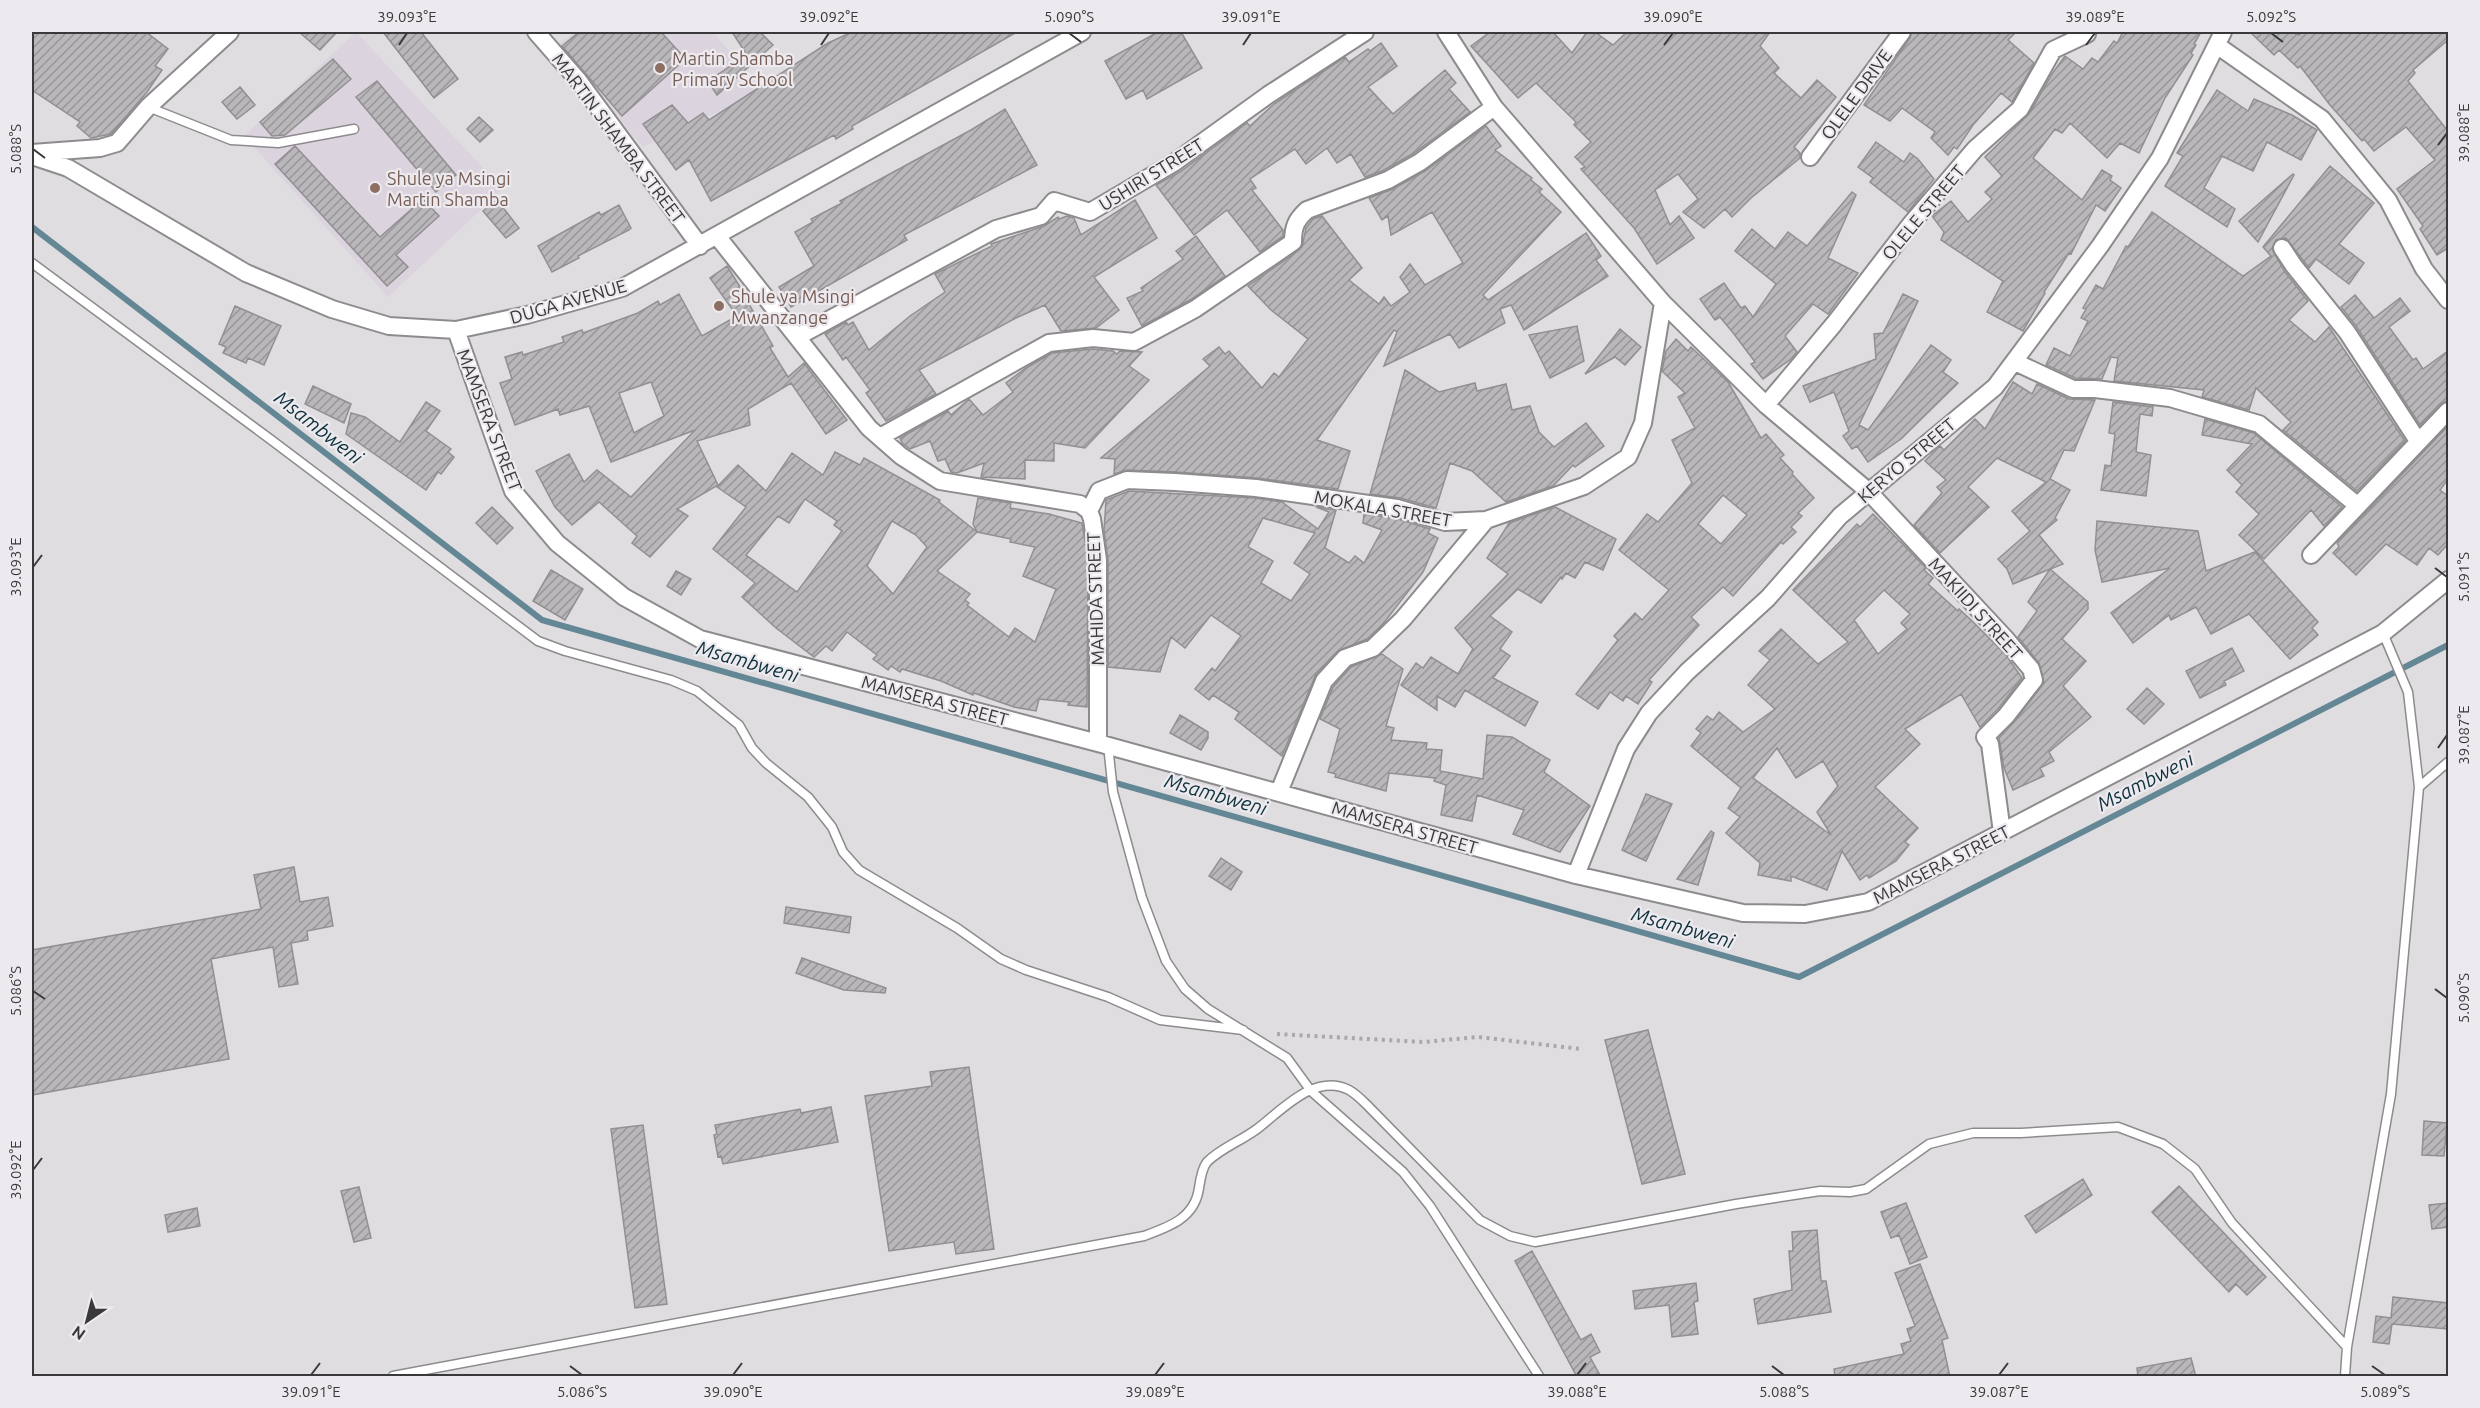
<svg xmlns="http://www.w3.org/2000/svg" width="2480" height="1408" font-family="Ubuntu,sans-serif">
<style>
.built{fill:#dbd3de}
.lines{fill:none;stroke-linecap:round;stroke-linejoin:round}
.stream{stroke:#638794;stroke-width:6}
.building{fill:url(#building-hatch);stroke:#928f93;stroke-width:1.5;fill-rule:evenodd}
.service-casing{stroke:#8e8b8f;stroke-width:11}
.minor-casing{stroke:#8e8b8f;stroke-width:20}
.path{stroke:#a9a7aa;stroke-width:4;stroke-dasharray:3 4.5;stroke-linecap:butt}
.service{stroke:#fff;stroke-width:8}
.minor{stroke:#fff;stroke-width:16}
.ticks{fill:none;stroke:#39383a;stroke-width:2}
.education-dot{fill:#8d6e63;stroke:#edeaef;stroke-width:2}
.labels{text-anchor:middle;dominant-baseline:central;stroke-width:4.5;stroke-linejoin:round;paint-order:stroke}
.education-label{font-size:18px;fill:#785e54;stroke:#edeaef;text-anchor:start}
.street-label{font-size:18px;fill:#39383a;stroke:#edeaef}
.water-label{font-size:20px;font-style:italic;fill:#0f323d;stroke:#edeaef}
.neatline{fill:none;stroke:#39383a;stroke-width:2}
.ticks-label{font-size:15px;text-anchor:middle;fill:#39383a}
</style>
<defs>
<pattern id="building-hatch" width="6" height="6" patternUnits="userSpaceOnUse" patternTransform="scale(1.5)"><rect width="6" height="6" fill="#bab7bb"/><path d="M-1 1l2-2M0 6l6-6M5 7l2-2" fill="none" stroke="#989699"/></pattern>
</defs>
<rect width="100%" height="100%" fill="#e0dde1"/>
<path class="built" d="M356,32l147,157 -115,108 -144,-161z
M575,32h138l49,59 -119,56 -85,-102z"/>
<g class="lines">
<path class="stream" d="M32,227l510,393 1257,357 649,-332"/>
</g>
<path class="building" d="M32,32h114l22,17 -13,17 7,4 -15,22 -36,42 -20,4 -14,-12 3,-4 -48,-32z
M299,32h38l-17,18z
M383,32h38l37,47 -24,19z
M579,32h82l21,23v7l-60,54 -60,-70z
M732,32h28l13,13 -56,50 -9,-14 39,-26z
M852,32h165l-165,94 1,3 -17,10 -2,-4 -123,66 -22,-41 -13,10 -33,-46 29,-19 16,18 15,-10 6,7 119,-77z
M1158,32h23l21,36 -55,31 -4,-9 -17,9 -21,-38z
M1490,32h63l19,21 15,-21h8l18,13 14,-13h143l-10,14 19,22 -5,5 27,25 16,-18 19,17 -42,50 6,6v5l-49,40 -19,19 -7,-8 -21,19 -21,-16 15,-13 -20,-25 -23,16 15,35 9,-9 15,22 -37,26 -23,-36 -53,-59 4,-2 -10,-10 16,-15 -17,-17 2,-3 -40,-39 -18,15 -47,-52z
M1912,32h104l-8,8 26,23 -22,39 -11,-9 -28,32 -16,24 -3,-2 -6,8 -17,-17 4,-6 -33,-24 -12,13 -26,-16 46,-67z
M2123,32h78l-7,12 2,1 -5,8 2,2 -28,43 -26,55 -19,-10 -13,15 -37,-35 -8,10 -7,-4 -22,29 49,42 20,-30 10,6 -2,4 11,8 -16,23 -9,-6 -25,49 -2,-1 -25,39 1,1 -22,38 -36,-19 16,-31 -62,-41 3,-8 -12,-16 19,-15 17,21 24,-23 -7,-7 17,-16 -17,-19 44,-43 23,-40 13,-18 18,13 9,-11 6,4 16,-21 3,2z
M2250,32h46l-2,1 5,2 3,-3h146v8l-35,30 2,3 -7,8 40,50v117l-11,7 -17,-26 3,-3 -26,-37 38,-29 -29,-33 -32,24 -10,-12 -2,2 -32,-36 -30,-39 -2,2 -19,-18 -5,5z
M1381,43l16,23 -29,21 25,27 52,-44 11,13 -7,6 21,23 -56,41 -30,17 -19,7 -14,-23 -14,9 -10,-15 -21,16 -11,-15 -45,30 6,9 -4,2 31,40v6l-23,16 -33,-42 -33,25 -38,-50 25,-14 66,-48 3,3 24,-22 71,-47 4,5 19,-13 2,2z
M333,59l18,20 -66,56 -13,1 -12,-14z
M377,81l79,94 -20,17 -80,-95z
M240,87l15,18 -18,14 -15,-17z
M2217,90l31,21 6,-12 38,16 25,15 -16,30 -34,-18 -14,29 -31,-15 -18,32 31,21 -8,18 -62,-41 18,-30 -6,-3z
M1005,109l32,56 -133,70 3,5 -116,67 -12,-20 35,-21 -19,-34 18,-10 -2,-3 31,-16 -2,-2 131,-71z
M479,117l14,13 -13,12 -13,-13z
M1486,126l15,20 -6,4 37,28 -1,2 11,9 -3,3 22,20 -78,83 5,5 98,-67 15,23 -5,4 12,16 -84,54 -13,-25 -11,4 5,14 -46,25 -9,-14 -66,32 13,-34 -3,-2 -77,110 33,11 -12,38 -81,-11 -81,-6 -49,-2 -13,4 1,-15 -14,-1 109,-92 -7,-7 16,-12 6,7 4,-3 33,37 12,-15 5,4 29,-38 -37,-29 -23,-24 51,-36 3,-3 4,-19 7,-9 9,-3 40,52 -13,12 30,24 5,-7 7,9 19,-14 -10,-15 10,-13 15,21 38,-22 -31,-51 -41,23 -3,-19 -6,4 -13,-22 24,-9 32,-18z
M1876,142l28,20 6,-9 8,6 16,20 -26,33 -38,-30 3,-4 -15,-11z
M295,146l85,91 43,-38 16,17 -43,39 12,12 -21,19 -112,-122z
M2330,166l44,37 -35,41 25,19 -15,21 -33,-25 -7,9 -23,-30 -10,2 -4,9 13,23 23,29 -19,19 26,22 14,-15 76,114 -48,50 -74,-61 8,-8 -35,-34 -7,22 -47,-13 2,-7 -90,-9 4,-23 -7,-1 -9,22 -27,-1 -29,-13 8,-17 16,8 18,-35 -7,-3 5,-9 -3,-1 13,-23 7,4 23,-43 2,1 24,-35 91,64 28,-20 -8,-9z
M2293,174l1,1 -36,67 -19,-21z
M1852,192l4,3 -28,63 30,15 -30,41 -15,-10 -28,32 12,16 -6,7 -28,20 -12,-15 4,-2 -21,-28 -14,-17 -5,3 -15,-21 24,-16 17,25 4,-2 8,11 23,-33 -41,-33 17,-22 23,20 13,-17 19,14z
M497,200l22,28 -13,10 -23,-27z
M1135,200l22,38 -63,39 25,33 -23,18 -35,3 -16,-26 -27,12 -99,53 17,24 -50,27 -20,-28 4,-3 -24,-33 -3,3 -18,-26 21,-12 2,3 5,-3 16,28 41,-34 35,-24 -10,-18 57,-28 -1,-2 53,-18 14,-9 1,2 8,-3 7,2 7,17z
M619,205l12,23 -2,2 -51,26 1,2 -27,14 -14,-26 61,-34 2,3z
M1196,236l29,40 -35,24 -48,26 -15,-28 16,-7 -2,-3 42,-29 -7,-8z
M727,266l23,37 -1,1 24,42 -3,2 18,29 16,-14 43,57 -21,14 -35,-51 -43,26 2,16 -53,16 21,44 -41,24 11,7 -38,41 -18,-14 5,-7 -38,-34 -27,23 -17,-18 -19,-36 33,-17 15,28 13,-12 34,27 64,-67 -84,32 -22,-56 -29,9 -2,-6 -43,16 -15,-42 12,-4 -7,-22 17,-5 1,3 41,-13 -2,-5 20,-7 1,3 55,-20 20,-12 2,4 19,-11 23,42 35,-20 -27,-38zM651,382l13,34 -30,17 -15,-40z
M1903,294l15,7 -59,124 9,5 63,-85 20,15 -8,12 15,11 -57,56 -33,23 -11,-16 -5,3 -9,-13 6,-5 -15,-39 -24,10 -7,-16 73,-27 -2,-25 9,-1z
M2355,295l19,23 26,-20 10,13 -21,16 24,33 3,-2 7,11 25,-18v50l-8,3 -20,21 -64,-99 -15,-19z
M235,306l46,20 -17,39 -16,-7 -2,5 -23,-10 3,-6 -7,-3z
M1577,326l7,35 -34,17 -21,-43z
M1620,329l21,18 -16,18 -10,-8 -30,17z
M1676,339l12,12 3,-4 37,35 33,56 5,-4 18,21 -4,3 13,14 -1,2 22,24 -16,15 4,3 -11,11 5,5 -13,12 -2,-2 -48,54 -10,-9 -32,30 8,8 -50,55 3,2 -14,22 -12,-8 -3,5 -13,-9 -12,17 -22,-15 42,-54 -4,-4 21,-23 7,7 27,-30 -50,-40 28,-36 11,8 34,-39 -20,-43 23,-12 -17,-31 7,-4 -23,-22 4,-20zM1723,495l24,20 -26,29 -23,-20z
M1093,349l20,2 4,3 3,-3 22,1 -13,14 20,14 -64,68 -31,-5v18l-29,-1v19l-44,-2 3,-14 -27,10 -6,-1 -6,-13 -7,2 -8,-20 -20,8 -8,-6 -2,-5 48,-27 3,4 18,-16 14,16 30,-23 -7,-9 20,-15 26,-15z
M1405,370l34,22 36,-9 2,8 29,-7 6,26 18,-4 9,26 15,15 32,-24 18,23 -29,21 -2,-2 -20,21 -47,16 -34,-31 -22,-8 -14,45 -36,-10 -30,-4z
M2013,382l19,12 5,-10 32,15 26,1 -21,51 -10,-1 -14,29 20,11 -15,28 2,2 -18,15 24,29 -50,20 -6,-15 -9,-10 32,-28 -18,-20 34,-29 -49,-24 -29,29 21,20 -49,46 -26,-28 28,-32 -5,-6 9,-7 -21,-19 15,-15 4,4 31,-31 10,10z
M313,386l38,18 -7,19 -39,-19z
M426,402l14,9 -14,20 25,18 -3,3 6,5 -13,17 -3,-2 -12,18 -80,-56 5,-21 14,4 35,25z
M2113,402l40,5 -1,9 -12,-2 -4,38 15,3 -5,41 -45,-6 4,-25 6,1 4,-32 -6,-1z
M2205,419l49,14 88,74 -18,19 -13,-16 -47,49 -25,-24 20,-21 -23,-22 6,-7 -15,-15 25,-26 -50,-9z
M2448,426v53l-8,11 8,6v48l-10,11 -9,-7 -12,17 -31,-21 -30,31 -23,-22 6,-6 -2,-4z
M835,452l25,13 4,-7 76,42 -1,2 38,30 -4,-8 5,-26 33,5 -1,5 39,6 33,9 6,38 -1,146 -19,-2 1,-3 -30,-3 -3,12 -22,-4 -40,-14 -1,2 -32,-14 -39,-12 -2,3 -9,-6 -3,4 -15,-11 4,-4 -30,-23 -15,19 -6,-5 -12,11 -38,-29 -34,-31 13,-14 -42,-34 33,-42 -29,-20 21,-22 28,26 26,-38 31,22zM805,499l32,22 -3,4 8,6 -45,61 -51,-37 32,-39 11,7zM892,521l24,14 11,12 -34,47 -26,-28zM977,532l34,7 -1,3 25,5 -12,29 33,13 -21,53 -20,-14 -6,9 -42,-32 2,-2 -4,-3 5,-6 -33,-23z
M1129,491l126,7 27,4 36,27 11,-17 -13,-5 20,3 -11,38 24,15 6,-7 9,7 18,-33 -19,-7 1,-9 31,4 35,11 -2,4 10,5 -15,34 -40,52 -16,15 -29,12 -22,23 -34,82 -47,-37 4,-7 -26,-17 -4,5 -14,-11 17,-21 3,3 26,-35 -30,-21 -26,33 -14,-11 -11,35 -52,-5v-107l-4,-30 2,-30zM1263,518l52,15 -21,30 16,11 -19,27 -30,-18 12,-22 -25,-14z
M492,507l21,21 -16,16 -21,-21z
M1555,507l61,32 -13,31 -18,-8 -10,16 -9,-5 -4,6 -1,-2 -20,26 -23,-14 -28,27 22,16 -12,17 10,7 -17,22 45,24 -13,24 -60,-36 -10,17 -18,-11v14l-36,-25 15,-22 7,5 8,-11 27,17 15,-25 -18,-21 53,-54 -21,-16 22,-35z
M1873,514l53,54 -2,2 9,8 -5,6 30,27 1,-2 11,10 36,36 16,23 -24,31 -18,18 -19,-33 -56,35 15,15 -45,43 43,41 -13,14 4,3 -13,16 -27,17 -2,-3 -7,5 -18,-29 -15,39 -36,-14v5l-33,-6 2,-12 -34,-30 14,-16 -12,-9 13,-20 -50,-42 10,-13 -5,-4 11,-13 6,4 6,-8 24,20 32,-23 -27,-24 22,-25 -11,-9 22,-22 37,35 30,-22 -55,-52 64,-66 3,3zM1884,590l26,24 -9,9 6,6 -29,25 -24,-34zM1777,748l19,30 27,-17 15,25 -21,26 14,23 -78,-57z
M2097,521l101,10 8,40 49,-19 63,70 -6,6 6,7 -28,24 -41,-45 -38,20 -15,-27 -25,13 -2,-5 -36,28 -22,-30 59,-45 -68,14 -7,-32z
M2050,569l38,33v7l-26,30 24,22 -23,25 28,31 -42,35 5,9 -14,7 4,8 -31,14 -9,-22 -5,-30 15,-16 30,-39 -5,-20 -21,-26 19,-26 -9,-9z
M551,570l32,19 -18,31 -32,-19z
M676,571l15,8 -10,16 -14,-9z
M2232,648l12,23 -20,10 2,4 -26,13 -14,-27z
M1382,654l21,15 -17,57 8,2 -3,12 36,3 -1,6 16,1 -2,21 43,8 4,-44 25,2 38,23 -6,12 46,34 -30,46 -47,-18 11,-24 -47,-15 -5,26 -31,-6 5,-30 -12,-4 1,-3 -46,-5 -3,18 -51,-14 1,-3 -8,-2 12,-43 -20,-10 13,-32 18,-20z
M2147,688l17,16 -20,20 -17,-15z
M1180,715l28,17v6l-7,12 -31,-17z
M1646,794l26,10 -26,57 -24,-11z
M1711,831l3,2 -16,52 -21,-6z
M1221,858l21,14 -11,18 -22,-14z
M294,867l6,35 28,-5 5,29 -26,5 1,9 -17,3 7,41 -19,3 -6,-40 -62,12 18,100 -197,36v-145l229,-41 -7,-34z
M786,907l65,10 -2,16 -65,-10z
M802,958l84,30 -1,5 -41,-3 -48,-17z
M1648,1030l37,144 -43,10 -37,-144z
M969,1067l25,182 -38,5 -2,-12 -65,9 -24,-155 67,-10 -2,-14z
M831,1107l7,35 -115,22 -2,-8 -3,1 -4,-22 3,-1 -2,-9 85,-16 1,4z
M2424,1121l23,2 -3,33 -22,-1z
M643,1125l24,179 -32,4 -24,-179z
M2083,1179l9,16 -56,38 -11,-17z
M2179,1186l87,91 -19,18 -11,-11 -7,8 -77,-80z
M359,1187l12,51 -17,4 -13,-51z
M1906,1203l21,54 -17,7 -11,-29 -8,3 -10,-26z
M2448,1203v24l-16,2 -3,-24z
M197,1208l3,18 -32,6 -3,-17z
M1817,1230l4,51h5l5,31 -73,12 -4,-25 38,-9 -3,-39h4l-1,-19z
M1532,1251l49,89 10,-6 9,18 -10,5 11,20h-24l-62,-116z
M1920,1264l28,74 -6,2 8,37h-115l-1,-8 70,-15 -3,-10 10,-3 -4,-12 8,-3 -20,-53z
M1696,1283l2,18 -4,1 4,32 -26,3 -3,-32 -34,4 -2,-18z
M2393,1297l55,6v26l-56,-5 -3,20 -16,-2 3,-26 15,2z
M2191,1358l5,19h-58l-1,-9z"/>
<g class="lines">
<g class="service-casing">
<path id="service" d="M148,107l83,33 47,3 76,-14
M32,263l238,176 268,202 27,10 106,29 26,11 42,34 13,23 14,15 42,34 24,30 11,25 16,18 98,58 44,31 25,11 82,27 52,23 83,10
M1108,745l5,47 29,106 24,63 19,28 23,20 79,49 24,33 92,81 27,34 109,170
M2419,787l29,-25
M393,1376l751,-140c25,-9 51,-18 55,-48 1,-7 3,-20 8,-26 14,-14 34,-21 50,-33 24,-18 58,-57 92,-39 7,4 13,10 18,15l113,115 30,16 25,6 201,-38 84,-13 30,1 16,-3 63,-45 44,-11h48l97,-6 45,17 32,25 37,54 115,124
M2345,1376l2,-29 44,-253 28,-307 -11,-95 -25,-59"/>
</g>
<g class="minor-casing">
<path id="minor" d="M536,32l42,48 122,166
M1446,32l48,75 169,196 103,102 102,86 137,147 26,31 3,11 -28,36 -21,21 5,7 12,88
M2218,46l104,73 66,81 36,69 24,31
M32,153l68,-5 17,-5 31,-36 82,-75
M32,156l36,12 178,105 86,36 57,17 67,4 71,-15 95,-27 460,-256
M1810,157l92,-125
M717,236l152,192 32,28 39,25 140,23 9,7 3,8 6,41v183
M2282,248l12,18 53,66 71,109
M456,330l57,161 44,52 67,54 76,42 398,104 478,132 167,38 62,1 63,-12 515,-269 65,-53
M799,336l197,-107 45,-13 13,-15 36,11 85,-50 93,-67 97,-63
M2015,362l58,27h22l75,9 89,26 99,82
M1766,405l68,-81 76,-99 65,-76 45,-40 33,-59 34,-16 -1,-2
M880,437l169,-94 44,-5 41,4 61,-33 98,-67c0,-15 3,-22 14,-32l81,-30 32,-18 74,-55
M1089,511l10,-20 28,-11 48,2 81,6 141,20 48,14 41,-2 98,-34 44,-29 15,-34 20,-120
M2311,555l137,-144
M1279,792l45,-111 21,-23 28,-10 30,-29 83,-99
M1576,875l50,-126 23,-36 38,-41 81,-74 72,-82 155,-129 105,-141 60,-88 63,-126"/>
</g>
<path class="path" d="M1277,1034l146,8 55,-5 103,12"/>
<use href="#service" class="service"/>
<use href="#minor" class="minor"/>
</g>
<path class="ticks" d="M1069,33l12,9M2271,33l12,9M399,45l8,-12M821,45l8,-12M1243,45l8,-12M1664,45l9,-12M2086,45l9,-12M2438,145l9,-12M33,149l12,9M33,567l9,-12M2435,568l12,9M2438,748l9,-13M2435,989l12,9M33,991l12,8M33,1170l9,-12M570,1366l12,9M1772,1366l12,9M2372,1366l13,9M311,1375l9,-12M733,1375l9,-12M1155,1375l9,-12M1577,1375l9,-12M1999,1375l9,-12"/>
<g class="education-dot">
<circle cx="660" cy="68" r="6"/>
<circle cx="375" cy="188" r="6"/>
<circle cx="719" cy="306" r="6"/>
</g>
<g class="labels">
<g class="education-label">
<text x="672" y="58">Martin Shamba<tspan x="672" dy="21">Primary School</tspan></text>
<text x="387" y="178">Shule ya Msingi<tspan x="387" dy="21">Martin Shamba</tspan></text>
<text x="731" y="296">Shule ya Msingi<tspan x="731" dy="21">Mwanzange</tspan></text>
</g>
<g class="street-label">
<text transform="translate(1856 94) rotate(-54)">OLELE DRIVE</text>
<text transform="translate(619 138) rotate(53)">MARTIN SHAMBA STREET</text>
<text transform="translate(1151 174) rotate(-32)">USHIRI STREET</text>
<text transform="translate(1923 212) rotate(-50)">OLELE STREET</text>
<text transform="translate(568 301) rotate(-16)">DUGA AVENUE</text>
<text transform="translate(490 420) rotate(69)">MAMSERA STREET</text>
<text transform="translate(1906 460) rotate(-40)">KERYO STREET</text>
<text transform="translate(1383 508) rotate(10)">MOKALA STREET</text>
<text transform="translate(1095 599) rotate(-92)">MAHIDA STREET</text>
<text transform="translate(1976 608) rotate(48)">MAKIIDI STREET</text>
<text transform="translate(935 700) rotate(15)">MAMSERA STREET</text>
<text transform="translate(1405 827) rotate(16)">MAMSERA STREET</text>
<text transform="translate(1941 864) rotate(-27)">MAMSERA STREET</text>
</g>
<g class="water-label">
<text transform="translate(319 427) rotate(38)">Msambweni</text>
<text transform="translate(748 661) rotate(16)">Msambweni</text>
<text transform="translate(2145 781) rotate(-27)">Msambweni</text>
<text transform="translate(1216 794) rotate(16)">Msambweni</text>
<text transform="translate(1683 927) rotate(16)">Msambweni</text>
</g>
</g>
<rect width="2480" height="1408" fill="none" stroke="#edeaef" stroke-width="66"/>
<g transform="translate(87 1321) rotate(215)" stroke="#edeaef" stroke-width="4.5" paint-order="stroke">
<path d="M0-4.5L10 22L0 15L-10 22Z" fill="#39383a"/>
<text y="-9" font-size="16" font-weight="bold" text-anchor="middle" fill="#39383a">N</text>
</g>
<rect x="33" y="33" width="2414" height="1342" class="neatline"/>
<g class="ticks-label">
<text x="407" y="22">39.093°E</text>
<text x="829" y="22">39.092°E</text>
<text x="1069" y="22">5.090°S</text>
<text x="1251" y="22">39.091°E</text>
<text x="1673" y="22">39.090°E</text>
<text x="2095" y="22">39.089°E</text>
<text x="2271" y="22">5.092°S</text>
<text transform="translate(2464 133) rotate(-90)" y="5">39.088°E</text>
<text transform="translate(16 149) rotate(-90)" y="5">5.088°S</text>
<text transform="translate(16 567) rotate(-90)" y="5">39.093°E</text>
<text transform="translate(2464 577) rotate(-90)" y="5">5.091°S</text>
<text transform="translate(2464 735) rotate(-90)" y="5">39.087°E</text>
<text transform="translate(16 991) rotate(-90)" y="5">5.086°S</text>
<text transform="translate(2464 998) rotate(-90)" y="5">5.090°S</text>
<text transform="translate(16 1170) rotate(-90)" y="5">39.092°E</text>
<text x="311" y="1397">39.091°E</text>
<text x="582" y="1397">5.086°S</text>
<text x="733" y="1397">39.090°E</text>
<text x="1155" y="1397">39.089°E</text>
<text x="1577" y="1397">39.088°E</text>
<text x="1784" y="1397">5.088°S</text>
<text x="1999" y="1397">39.087°E</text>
<text x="2385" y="1397">5.089°S</text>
</g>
</svg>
